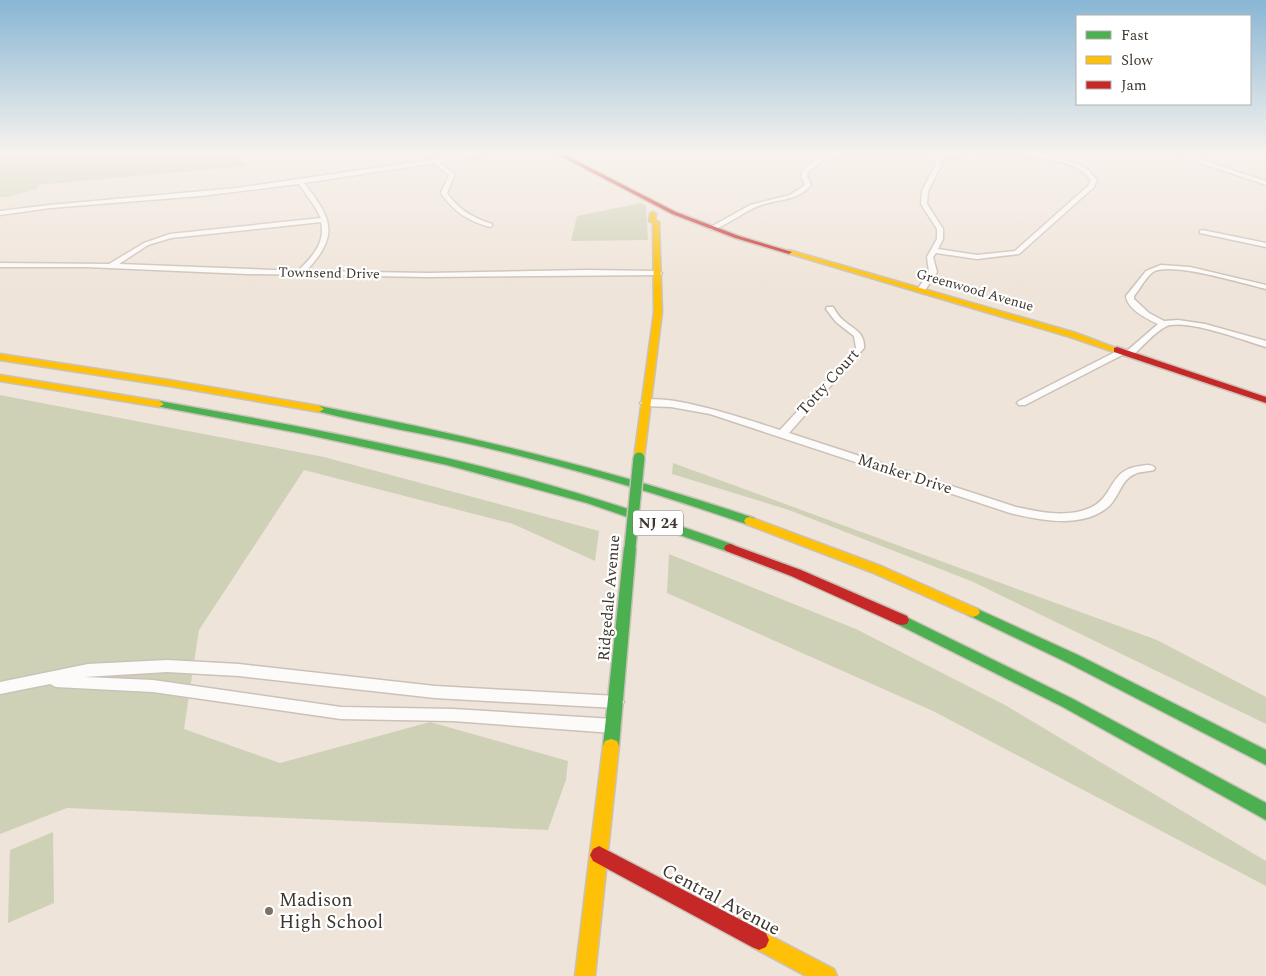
<svg xmlns="http://www.w3.org/2000/svg" width="1266" height="976" font-family="Spectral,serif">
<style>
.green{fill:#cfd1b7}
.lines{fill:none;stroke-linecap:round;stroke-linejoin:round}
.street-casing{stroke:#cac2b9;stroke-width:3}
.fast-casing{stroke:#cac2b9;stroke-width:3}
.slow-casing{stroke:#cac2b9;stroke-width:3}
.jam-casing{stroke:#cac2b9;stroke-width:3}
.street{fill:#fdfbf9;fill-rule:evenodd}
.fast{fill:#4caf50;fill-rule:evenodd}
.slow{fill:#ffc107;fill-rule:evenodd}
.jam{fill:#c62828;fill-rule:evenodd}
.fast-bridge-casing{stroke:#cac2b9;stroke-width:14;stroke-linecap:butt}
.fast-bridge{stroke:#4caf50;stroke-width:11}
.poi-dot{fill:#7b736a;stroke:#fff;stroke-width:2}
.labels{text-anchor:middle;dominant-baseline:central;stroke-width:4.5;stroke-linejoin:round;paint-order:stroke}
.far-street-label{font-size:14px;fill:#3d362e;stroke:#fff}
.shield{fill:#fff;stroke:#77726d;stroke-width:1}
.shield-label{font-size:15px;font-weight:bold;fill:#3d362e}
.street-label{font-size:16px;fill:#3d362e;stroke:#fff}
.near-poi-label{font-size:19px;fill:#3d362e;stroke:#fff;text-anchor:start}
.near-street-label{font-size:19px;fill:#3d362e;stroke:#fff}
</style>
<rect width="100%" height="100%" fill="#efe4d9"/>
<path class="green" d="M128,152l-5,3 28,-3h82l13,14 -208,19 -1,4 -28,8h-9v-38l18,-6z
M641,203l5,3 2,34 -77,1 6,-25z
M0,395l324,62 275,74 -4,30 -82,-37 -209,-54 -105,160 -15,99 96,34 150,-41 138,39 -2,19 -18,50 -481,-22 -67,26z
M673,463l484,177 109,57v27l-295,-143 -182,-71 -117,-36z
M669,554l187,75 149,76 261,156v25l-333,-175 -266,-118z
M53,832l1,71 -46,20 2,-73z"/>
<g class="lines">
<g class="street-casing">
<path id="street" d="M486,152h14l-61,11 16,11 -8,19c12,17 26,25 45,31v2l-2,1c-22,-6 -36,-15 -49,-34l8,-18 -15,-12 -130,20c28,36 36,52 2,88l122,2 158,-3 72,1 4,2 -1,2 -233,2 -181,-3 -161,-7h-86v-4l109,1 35,-21 26,-9 151,-16 -6,-11 -16,-23 -99,12 -150,12 -50,7v-4l50,-6 187,-17zM321,222c5,21 -9,35 -23,49l-179,-7 29,-19 23,-7z
M839,152l203,2 36,10 10,6 9,10 -3,7 -75,67 -42,5 -41,-6 -3,4 4,15 -13,20h-3l-4,-2 12,-18 -2,-15 10,-18v-10l-16,-25 1,-13 14,-27 -2,-8h-95l-14,3 -17,13 -1,4 4,9c-14,16 -32,14 -50,20 -17,6 -31,19 -49,25l-3,-2 41,-23 40,-10 15,-10 -4,-9c3,-15 25,-20 38,-24zM939,157c41,0 96,-6 134,9 8,3 13,8 18,14l-2,5 -74,66 -38,4 -39,-6 5,-10v-10l-16,-25 1,-13 14,-27z
M1169,152h8l89,29v4z
M1202,230l64,13v4l-66,-14v-2z
M1161,265l29,2 76,18v4c-22,-5 -95,-28 -113,-17 -8,6 -13,17 -19,24v3l15,14 15,8 14,-1 27,4 61,17v6c-21,-6 -83,-30 -101,-20 -11,6 -22,19 -32,28l-7,-2 -101,52h-6l-2,-2 2,-2 102,-52 7,1 30,-26c-11,-5 -31,-15 -32,-28l20,-25z
M827,307h6c3,5 6,10 10,13 10,9 22,12 21,28l-75,85 227,74c23,5 51,11 74,1 25,-11 18,-39 51,-42 6,-1 10,-2 14,2l-1,2c-6,2 -14,1 -19,4 -14,5 -16,24 -27,33 -26,22 -68,13 -98,6l-300,-99 -39,-7 -26,-1 -5,-3c17,-15 117,20 140,27l76,-82 -2,-12 -18,-14 -10,-13z
M167,660l72,4 196,22 181,10 5,2 3,4 -3,4 -5,2 -181,-10 -196,-22 -72,-4 -83,5 69,3 188,27 112,2 160,10 6,2 2,5 -2,5 -6,2 -160,-12 -112,-2 -188,-27 -97,-5 -6,-3 -50,10v-12l88,-18z"/>
</g>
<g class="fast-casing">
<path id="fast" d="M159,401c123,22 246,44 366,77 71,20 140,42 209,67l2,3 -2,3h-8l-139,-48 -140,-38 -143,-31 -148,-28 -2,-2 2,-2z
M319,406c148,29 293,64 435,112l2,3 -2,3h-8c-87,-30 -174,-56 -263,-77 -56,-13 -112,-22 -167,-36l-2,-2z
M630,544l4,1 2,3 -17,198 -2,5 -6,2 -6,-2 -2,-5 21,-198 2,-3z
M973,607l105,48 188,95v15l-198,-102 -100,-48 -2,-3 2,-3z
M902,615l171,84 193,104v17l-203,-113 -166,-83 -2,-4 2,-4z"/>
</g>
<g class="slow-casing">
<path id="slow" d="M653,212l3,2 -1,6 4,2 3,90 -18,146 -5,3 -5,-3 20,-146 -1,-89 -4,-2 1,-7z
M789,250l287,83 45,17 -1,2h-6l-44,-15 -283,-84 -1,-1z
M0,354l169,26 150,26 5,3 -5,3 -150,-26 -169,-26z
M0,375l159,26 5,3 -5,3 -159,-26z
M750,517l131,49 97,43 2,3 -2,3 -5,2 -5,-2 -97,-43 -125,-48 -2,-3 2,-3z
M611,739l6,2 2,5 -24,230h-20l28,-230 2,-5z
M759,930l75,39 3,7h-31l-54,-29 -3,-7 3,-7z"/>
</g>
<g class="jam-casing">
<path id="jam" d="M553,152h6l117,60 63,24 53,16 -3,2 -54,-16 -63,-24z
M1117,347l149,50v6l-152,-51v-4z
M730,544l71,26 106,46 2,4 -2,4 -5,1 -5,-1 -106,-48 -65,-25 -2,-3 2,-3z
M599,846l167,87 3,7 -3,7 -7,3 -7,-3 -159,-86 -3,-6 3,-6z"/>
</g>
<use href="#street" class="street"/>
<use href="#fast" class="fast"/>
<use href="#slow" class="slow"/>
<use href="#jam" class="jam"/>
<g class="fast-bridge-casing">
<path id="fast-bridge" d="M630,548l9,-90"/>
</g>
<use href="#fast-bridge" class="fast-bridge"/>
</g>
<linearGradient id="sky" x2="0" y2="1"><stop stop-color="#88b6d4"/><stop offset="0.53" stop-color="#f8f3ee"/><stop offset="1" stop-color="#f8f3ee" stop-opacity="0"/></linearGradient>
<rect width="1266" height="289" fill="url(#sky)"/>
<circle class="poi-dot" cx="269" cy="911" r="5"/>
<g class="labels">
<g class="far-street-label">
<text transform="translate(329 273) rotate(1)">Townsend Drive</text>
<text transform="translate(975 290) rotate(16)">Greenwood Avenue</text>
</g>
<rect class="shield" x="633" y="510.5" width="50" height="25" rx="4"/>
<g class="shield-label">
<text x="658" y="523">NJ 24</text>
</g>
<g class="street-label">
<text transform="translate(828 382) rotate(-48)">Totty Court</text>
<text transform="translate(905 474) rotate(18)">Manker Drive</text>
<text transform="translate(609 598) rotate(-85)">Ridgedale Avenue</text>
</g>
<g class="near-poi-label">
<text x="279" y="900">Madison<tspan x="279" dy="22">High School</tspan></text>
</g>
<g class="near-street-label">
<text transform="translate(721 900) rotate(28)">Central Avenue</text>
</g>
</g>
<rect x="1076" y="15" width="175" height="90" fill="#ffffff" stroke="#b1afab"/>
<rect x="1086" y="31" width="25" height="8" fill="#4caf50" stroke="#b1afab"/>
<text x="1121" y="40" font-size="15" fill="#3d362e">Fast</text>
<rect x="1086" y="56" width="25" height="8" fill="#ffc107" stroke="#b1afab"/>
<text x="1121" y="65" font-size="15" fill="#3d362e">Slow</text>
<rect x="1086" y="81" width="25" height="8" fill="#c62828" stroke="#b1afab"/>
<text x="1121" y="90" font-size="15" fill="#3d362e">Jam</text>
</svg>
